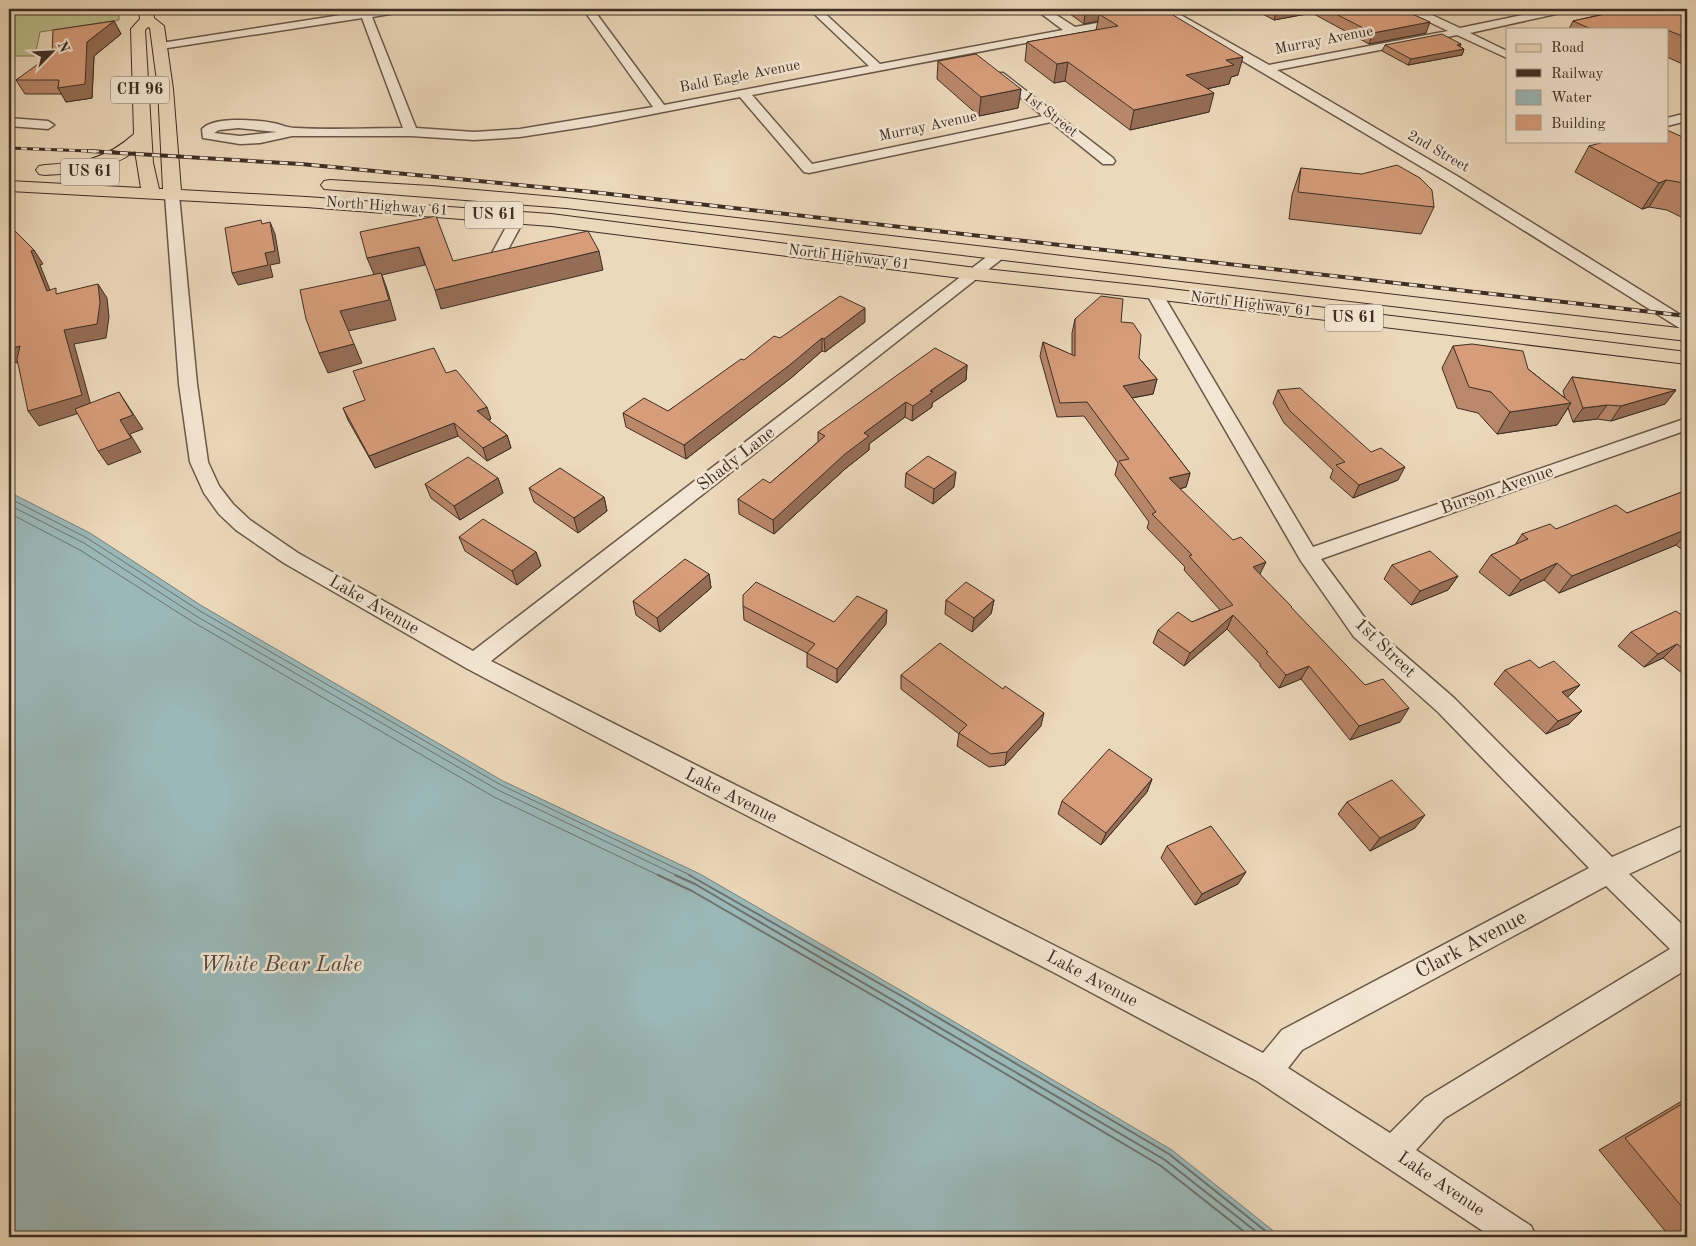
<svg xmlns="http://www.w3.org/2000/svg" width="1696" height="1246" font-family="'Old Standard TT',serif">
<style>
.green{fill:#bdbd8c;stroke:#7e7658}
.water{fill:#9bb8b8;stroke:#76817d}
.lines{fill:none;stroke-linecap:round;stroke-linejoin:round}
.shore-far1{stroke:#6c736e;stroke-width:1}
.shore{stroke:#6c736e;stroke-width:2}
.street-casing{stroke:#6a584a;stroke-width:3}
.primary-casing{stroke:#3e2e24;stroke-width:2}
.street{fill:#f3e6d2;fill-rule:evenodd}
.primary{fill:#ecd8ba;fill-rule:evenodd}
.rail-far1-casing{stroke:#3e2e24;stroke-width:3}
.rail-casing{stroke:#3e2e24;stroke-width:4}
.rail-far1{stroke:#f3e6d2;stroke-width:2;stroke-dasharray:6;stroke-linecap:butt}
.rail{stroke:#f3e6d2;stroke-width:2.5;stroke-dasharray:8;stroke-linecap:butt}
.wall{fill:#b9876a;stroke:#3e2e24}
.shaded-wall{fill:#966e56;stroke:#3e2e24}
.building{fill:#d79d7b;stroke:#3e2e24}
.labels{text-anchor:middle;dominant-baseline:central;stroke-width:5;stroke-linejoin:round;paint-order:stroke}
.far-street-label{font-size:15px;fill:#3e2e24;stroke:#f3e6d2}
.shield{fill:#f3e6d2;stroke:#746558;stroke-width:1}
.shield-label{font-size:16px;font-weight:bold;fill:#3e2e24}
.street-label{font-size:18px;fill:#3e2e24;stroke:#f3e6d2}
.near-street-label{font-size:21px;fill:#3e2e24;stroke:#f3e6d2}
.near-water-label{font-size:22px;font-style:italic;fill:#514a42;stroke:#f3e6d2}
</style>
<rect width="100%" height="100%" fill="#ecd8ba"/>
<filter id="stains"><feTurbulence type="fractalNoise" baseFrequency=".004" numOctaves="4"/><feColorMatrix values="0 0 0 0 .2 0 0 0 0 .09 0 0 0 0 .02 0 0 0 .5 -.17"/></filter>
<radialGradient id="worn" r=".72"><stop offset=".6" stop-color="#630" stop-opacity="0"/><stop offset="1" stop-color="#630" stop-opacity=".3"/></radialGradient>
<path class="green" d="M9,9h110v11l-79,12 -5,24h-26z"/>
<path class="water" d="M9,492l81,41 112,73 301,175 197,93 207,120 265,156 109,87h-1272z"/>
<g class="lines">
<path class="shore-far1" d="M9,498l78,40 113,73 301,174 191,91
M9,505l75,38 112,73 302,174 180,86
M9,513l71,37 113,72 301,175 166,79"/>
<path class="shore" d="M658,875l34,16 206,119 263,156 90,71
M675,875l20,9 470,276 98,77
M689,875l216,123 264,156 104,83"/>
<g class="street-casing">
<path id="street" d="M359,9h10l1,2 37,-2 -5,3 -30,5 44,111 58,4 46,-3 133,-22 -70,-98h10l71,96 205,-39 -60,-57h11l60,55 183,-34 -28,-21h12l28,18 99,-18h21l-1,2 -15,3 90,51 179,-34 -41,-20 -1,-2h13l41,19 91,-19h19l-5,3 -95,21 37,18v7l-50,-23 -180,35 180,106 230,143v12l-6,-2 -234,-147 -280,-166 -415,79 60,69 231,-48 -48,-39 -2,-2 2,-2h8l110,85 2,3 -2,3h-10l-52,-42 -242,51 -5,-1 -64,-75 -149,29 -71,11 -46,3 -63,-4h-119l-32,7 -20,1 -37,-6 -1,-9c11,-13 55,-9 71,-6 7,1 15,5 22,5 36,2 72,0 108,0l-41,-110 -201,31 -6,-3 6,-3 199,-31zM238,128l39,4 -37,4 -26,-3 5,-3z
M1687,113v8l-20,5v-8z
M9,118l39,3 6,4 -6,4 -39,-3z
M172,191l7,4 18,189 11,78 11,24 14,18 17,16 48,33 175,98 520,-399h10l2,3 -2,3 -512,403c257,132 516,258 772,392l19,-23 307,-162 -151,-156 -84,-75 -53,-76 -155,-268 3,-3h10l3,3 151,254 374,-129v12l-366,129 49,66 84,73 158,159 75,-33v23l-58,27 58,55v40l-242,149 -29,32 115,76 5,11h-44l-235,-156 -204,-109 -346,-177 -241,-127 -182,-105 -48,-33 -17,-16 -15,-21 -14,-31 -11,-78 -14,-189zM1606,886l64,63 -245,149 -35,35 -102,-65 14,-18z
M518,214l5,1 2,3 -20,37 3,6 -2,3h-10l-5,-9 20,-37 2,-3z"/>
</g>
<g class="primary-casing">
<path id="primary" d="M139,9h14l1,9 10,8 9,63 8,101 125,7 245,17 425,54 178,19 533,65v12l-533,-65 -178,-19 -425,-54 -245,-19 -297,-16v-10l132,7 -6,-37c-27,20 -57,22 -90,24l-6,-1 -3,-4 3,-4 6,-1c38,-3 60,-5 89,-31l-3,-105 9,-10zM148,27l2,1 8,61 5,100h-4l-6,-26 -8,-133z
M330,180l101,6 135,12 1121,131v12l-1121,-133 -242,-19 -3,-4 3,-4z"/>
</g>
<use href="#street" class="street"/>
<use href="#primary" class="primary"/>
<g class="rail-far1-casing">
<path id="rail-far1" d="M9,148l106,4"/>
</g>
<g class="rail-casing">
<path id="rail" d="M88,151l213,13 291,28 1095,124"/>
</g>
<use href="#rail-far1" class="rail-far1"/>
<use href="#rail" class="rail"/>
</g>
<path class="wall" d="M1063,9h100l75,66 -7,2 -2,7 -22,5 2,23 -79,18 -65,-49 -11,2 -29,-22 2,-19 69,-12 2,-9 -14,3z
M1253,9h148l25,24 -57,11 -57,-31 -38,7z
M1611,9h76v57l-20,-9v-28h-98l4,-8 44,-10z
M114,21l7,13 -27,22 -2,42 -26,4 -4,-8h-37l-9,-14z
M1461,44l-1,3 4,2 -2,6 -54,10 -26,-14 3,-6z
M938,61l83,28 -3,19 -39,8 -42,-37z
M1687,139v81l-20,-10 -18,-3 -7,2 -67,-37 14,-26z
M1301,168l133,39 -13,27 -132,-15 3,-24z
M1075,319l46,3 18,36 18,21 -4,15 -21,4 58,75 -4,14 -6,2 80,86 32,32 -1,1 109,114 -50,18 -49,-61 -22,9 -19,-22v-2l-33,-35 -43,37 -31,-23 5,-13 34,-8 28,-12 -36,-40 1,-3 -38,-39 2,-6 -34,-47 3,-12 -34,-47 -27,1 -17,-61 3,-14 29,13v-22z
M865,322l-40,30 -3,-1 -31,27 -105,81 -60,-32 -3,-14 45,-2 112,-73z
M1453,346l75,23 37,29 -2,-7 9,-14 104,13 -11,14 -54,17 -14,-2 -24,3 -5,-14 -11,17 -60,9 -19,-21 -21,-5 -15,-40z
M967,365l-1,15 -34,23v4l-20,14 -7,-4 -36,27v6l-24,19 -71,65 -35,-20 -1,-15 32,-16 48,-41v-10z
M446,373l45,46 -3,1 19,15 4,13 -24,13 -29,-25 -83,32 -27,-48 -5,-12z
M1278,390l120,90 -45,18 -23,-20 3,-8 -49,-47 -11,-20z
M906,473l48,14 -21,17 -28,-17z
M498,478l5,15 -43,27 -29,-22 -6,-14z
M529,488l75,9 3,14 -29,22 -44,-31z
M1687,490v63l-11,-8 -117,48 -15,-13 -35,16 -30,-24 12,-17 24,-10 7,-11 34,-5 71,-16z
M459,537l77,15 5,14 -24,19 -52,-34z
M1392,565l66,11 -10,14 -37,15 -27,-26z
M709,574l2,14 -51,44 -24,-17 -3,-14z
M946,600h48l-3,14 -19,18 -27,-18z
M743,606l91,16 52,2 -49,59 -30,-16v-14l-63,-33z
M1687,619v58l-24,-19 -19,9 -26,-21 13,-14z
M1505,670l63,28 14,13 -13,13 -23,10 -52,-50z
M901,675l140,51 -36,39 -16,2 -32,-21 2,-12 -58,-45z
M1152,779l-5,13 -46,53 -43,-31 4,-13z
M1347,802l68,26 -45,23 -32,-37z
M1167,846l71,38 -43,21 -34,-47z
M1687,1098v139h-17l-71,-87z"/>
<path class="shaded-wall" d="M1108,9h32l-41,5 -1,7 -14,3 1,-11z
M1277,9h36l-1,4 -38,7z
M114,21l7,13 -27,22 -2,42 -26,4 -8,-14 29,-46z
M1430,22l-4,11 -57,11 4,-11z
M1461,44l-2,6 5,-1 -2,6 -54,10 3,-6z
M1243,57l-5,18 -7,2 -2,7 -47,10 4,-19 40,-15z
M1068,62l-3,19 -11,2 3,-19z
M1021,89l-3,19 -39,8 2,-19z
M1214,93l-5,19 -79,18 4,-20z
M1666,180l-17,27 -7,2 17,-26z
M270,222l5,12 5,29 -10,2 3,12 -35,8 -6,-12 33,-20z
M419,247l6,18 -43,10 6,17 8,28 -48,11 -8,-20 35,-34 -8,-19z
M34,250l9,14 -3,1 16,40 -9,-14 -16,-40z
M599,251l4,19 -162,39 -6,-19z
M98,284l9,14 2,19 -3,21 -32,6 18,65 -53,17 -11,-15 36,-81z
M865,308v14l-40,30 -1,-13z
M13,317l10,14 -14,3v-16z
M822,338v13l-31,27 -105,81 -2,-14z
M354,344l8,19 -34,10 -9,-20z
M20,346l10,15 -14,2 -7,-10v-4z
M967,365l-1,15 -34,23v4l-20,14 1,-15 17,-15z
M1157,379l-4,15 -33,6 3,-14z
M1676,390l-11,14 -54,17 10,-15z
M119,392l24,37 -13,5 11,18 -33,13 -10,-14 22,-31z
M906,402l-1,15 -36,27v6l-24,19 -71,65 -1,-14 91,-87z
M1571,403l-14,22 -60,9 13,-22z
M1607,405l-10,14 -24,3 10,-14z
M487,407l4,12 -10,4 -4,-12z
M454,423l4,13 -83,32 -6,-12z
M507,435l4,13 -24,13 -4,-13z
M1405,467l-7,13 -45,18 6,-13z
M956,472l-2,15 -21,17 1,-15z
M1190,473l-4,14 -21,5 4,-14z
M498,478l5,15 -43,27 -6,-14z
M604,497l3,14 -29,22 -4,-15z
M1687,529v3l-11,13 -117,48 13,-17z
M536,552l5,14 -24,19 -5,-14z
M1266,562l-7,14 -6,-9z
M1557,563l-13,17 -35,16 12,-16z
M709,574l2,14 -51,44 -3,-14z
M1458,576l-10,14 -37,15 9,-14z
M994,600l-3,14 -19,18 2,-14z
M887,610l-1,14 -49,59v-14z
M1233,615l-6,14 -43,37 6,-13z
M1677,644l-14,14 -19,9 14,-13z
M1309,666l-8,13 -22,9 7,-13z
M1580,685l-13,13 -5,-6z
M1409,708l-9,14 -50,18 9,-14z
M1582,711l-13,13 -23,10 12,-13z
M1044,713l-3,13 -36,39 2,-13z
M1152,779l-5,13 -46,53 5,-12z
M1425,815l-10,13 -45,23 10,-13z
M1246,872l-8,12 -43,21 7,-11z"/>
<path class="building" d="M1080,9h28l-23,4z
M1125,9h38l80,48 -17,3 8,5 -48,10 28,18 -80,17 -66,-48 -11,2 -30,-22 91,-16 -19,-12z
M1326,9h75l29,13 -57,11z
M1628,9h59v29l-20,-8v-1h-76l-18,-8z
M114,21l-27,21 -2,42 -27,4 1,-8h-43l36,-26 1,-24z
M1442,34l19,10 -4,1 7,4 -53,10 -26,-14z
M976,54l45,35 -40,8 -43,-36z
M1667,130l20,9v46l-3,-2 -18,-3 -7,3 -70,-37 19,-5h59z
M1397,165l23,13 12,12 2,17 -136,-15 3,-24 61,6z
M436,216l17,45 135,-30 11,20 -164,39 -16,-43 -52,11 -7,-26z
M261,220l1,4 8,-2 5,29 -10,2 3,12 -36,8 -7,-45z
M9,225l25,25 -3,1 16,40 9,-3v6l42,-10 2,19 -3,21 -33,6 18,65 -54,16 -11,-52 3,-13 -11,3v-12l4,-20 -4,1z
M381,273l8,27 -49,11 14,33 -35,9 -13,-34 -6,-29z
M840,296l25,12 -41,31 -2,-1 -31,26 -107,81 -61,-32 21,-15 24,13 73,-52 3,1 30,-24 6,2z
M1101,296l22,3 -2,23 12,1 8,12 -2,23 18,21 -34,7 67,87 -21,5 64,62 8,-3 25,25 -13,5 39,40h-1l74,78 18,-6 26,29 -50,18 -50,-60 -23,9 -20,-22 2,-1 -35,-37 -43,38 -32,-23 20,-18 14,10 41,-17 -44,-49 3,-1 -40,-41 4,-2 -37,-51 10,-2 -42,-57 -27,1 -17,-61 32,14v-37z
M1472,344l51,7 5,18 43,34 -61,9 -19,-20 -22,-5 -16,-41z
M434,348l12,25 10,-3 31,37 -10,4 30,24 -24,13 -29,-25 -85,33 -26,-48 22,-8 -12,-29z
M935,348l32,17 -37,26 3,1 -20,14 -7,-4 -42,31 5,3 -24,18 -72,66 -35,-21 25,-20 7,4 55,-47 -7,-4z
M1572,377l104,13 -55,16 -14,-1 -24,3z
M1300,388l71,64 10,-4 24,19 -46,18 -23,-20 9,-3 -55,-51 -12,-21z
M119,392l14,23 -13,5 11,18 -33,13 -23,-42z
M928,456l28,16 -22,17 -28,-16z
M468,457l30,21 -44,28 -29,-22z
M560,468l44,29 -30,21 -45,-30z
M1687,490v39l-115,47 -15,-13 -36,17 -30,-25 37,-16 -6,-5 28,-10 6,5 60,-24 11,8z
M483,519l53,33 -24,19 -53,-34z
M1430,551l28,25 -38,15 -28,-26z
M685,559l24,15 -52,44 -24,-17z
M756,582l78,40 23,-26 30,14 -50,59 -30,-16 8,-9 -72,-38v-11z
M966,582l28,18 -20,18 -28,-18z
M1676,611l11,8v33l-10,-8 -19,10 -27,-22z
M940,643l63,46 2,-3 39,27 -37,39 -16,2 -32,-21 8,-8 -66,-50z
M1530,660l9,8 15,-7 26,24 -18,7 20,19 -24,10 -53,-51z
M1109,749l43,30 -46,54 -44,-32z
M1392,780l33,35 -45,23 -33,-36z
M1211,826l35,46 -44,22 -35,-48z
M1687,1101v112l-62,-75z"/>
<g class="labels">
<g class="far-street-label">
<text transform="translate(1324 41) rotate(-11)">Murray Avenue</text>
<text transform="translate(740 77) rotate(-11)">Bald Eagle Avenue</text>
<text transform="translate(1050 115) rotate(38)">1st Street</text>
<text transform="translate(928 127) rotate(-12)">Murray Avenue</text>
<text transform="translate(1438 152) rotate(30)">2nd Street</text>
<text transform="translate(387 207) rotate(4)">North Highway 61</text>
<text transform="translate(849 258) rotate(7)">North Highway 61</text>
<text transform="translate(1251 305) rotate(7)">North Highway 61</text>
</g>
<g class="shield">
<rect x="111" y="76.5" width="58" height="27" rx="4"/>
<rect x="61" y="158.5" width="58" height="27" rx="4"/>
<rect x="465" y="201.5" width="58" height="27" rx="4"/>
<rect x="1325" y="304.5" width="58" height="27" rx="4"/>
</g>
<g class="shield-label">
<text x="140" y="90">CH 96</text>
<text x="90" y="172">US 61</text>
<text x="494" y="215">US 61</text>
<text x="1354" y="318">US 61</text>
</g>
<g class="street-label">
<text transform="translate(736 459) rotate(-38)">Shady Lane</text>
<text transform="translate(1497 490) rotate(-19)">Burson Avenue</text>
<text transform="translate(374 605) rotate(30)">Lake Avenue</text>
<text transform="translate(1385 648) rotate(44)">1st Street</text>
<text transform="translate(731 796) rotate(27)">Lake Avenue</text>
<text transform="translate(1092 979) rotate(28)">Lake Avenue</text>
<text transform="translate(1441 1184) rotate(34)">Lake Avenue</text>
</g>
<g class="near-street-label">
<text transform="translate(1471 945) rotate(-28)">Clark Avenue</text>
</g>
<g class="near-water-label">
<text x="281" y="965">White Bear Lake</text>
</g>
</g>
<rect width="1696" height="1246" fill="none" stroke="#ecd8ba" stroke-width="30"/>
<rect x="10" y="10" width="1676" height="1226" fill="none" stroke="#3e2e24" stroke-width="2.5"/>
<rect x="15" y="15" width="1666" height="1216" fill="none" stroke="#3e2e24"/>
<rect x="1506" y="28" width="162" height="115" fill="#f3e6d2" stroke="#ab9c8c"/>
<rect x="1516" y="44" width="25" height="8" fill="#ecd8ba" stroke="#ab9c8c"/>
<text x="1551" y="52" font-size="15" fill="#3e2e24">Road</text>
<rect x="1516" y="69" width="25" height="8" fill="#3e2e24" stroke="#ab9c8c"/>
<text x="1551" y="78" font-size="15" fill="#3e2e24">Railway</text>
<rect x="1516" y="90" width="25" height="15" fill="#9bb8b8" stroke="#ab9c8c"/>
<text x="1551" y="102" font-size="15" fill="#3e2e24">Water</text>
<rect x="1516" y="115" width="25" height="15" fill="#d79d7b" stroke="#ab9c8c"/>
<text x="1551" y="128" font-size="15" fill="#3e2e24">Building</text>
<g transform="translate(52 52) rotate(66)" stroke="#f3e6d2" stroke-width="4" paint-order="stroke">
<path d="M0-4L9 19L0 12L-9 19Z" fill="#3e2e24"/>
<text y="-8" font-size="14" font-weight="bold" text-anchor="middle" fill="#3e2e24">N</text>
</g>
<rect width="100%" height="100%" filter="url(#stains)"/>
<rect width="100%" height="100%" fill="url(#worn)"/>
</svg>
